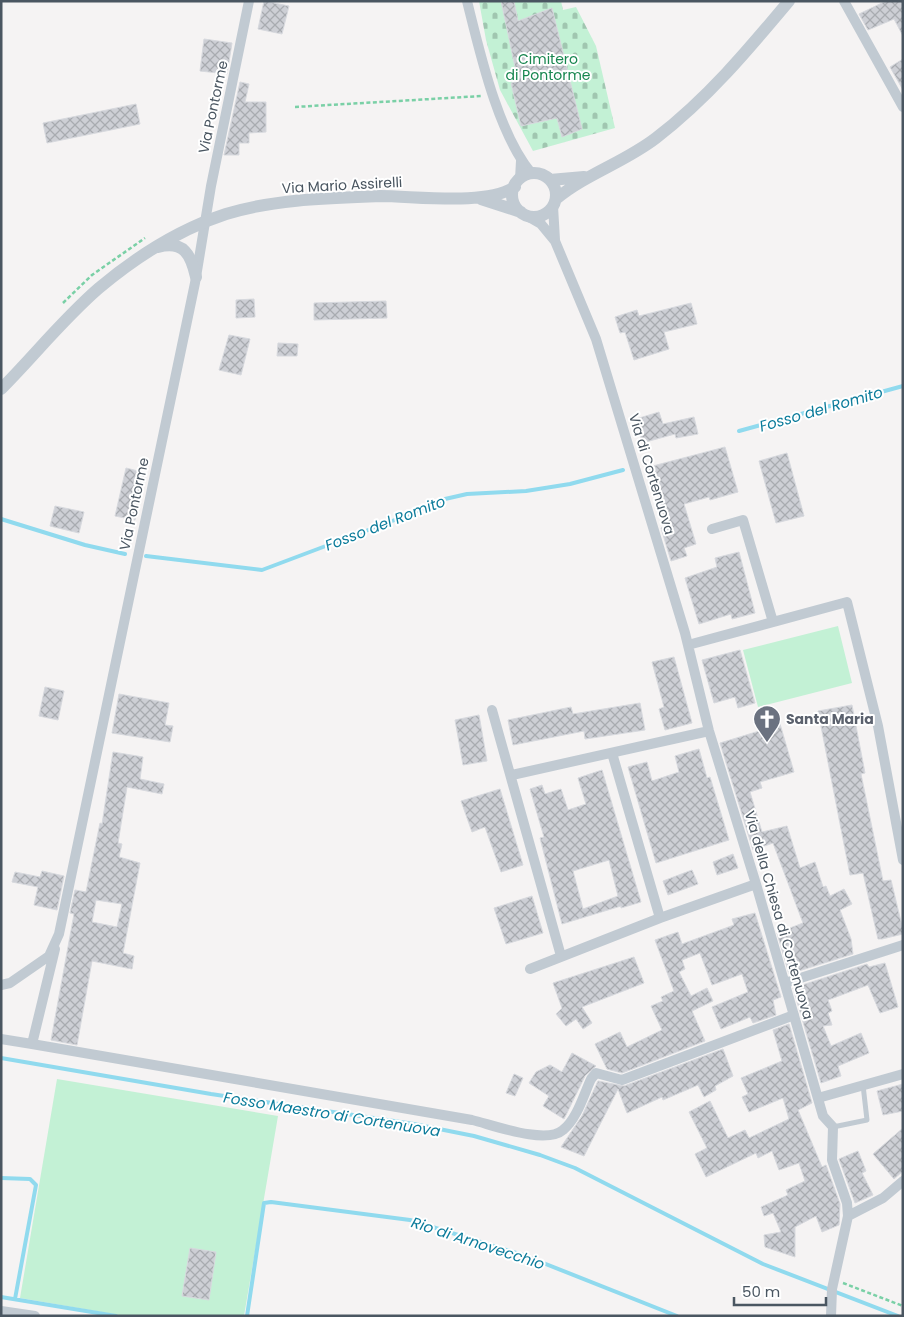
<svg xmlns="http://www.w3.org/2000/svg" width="904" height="1317" font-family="Poppins,sans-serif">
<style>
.cemetery{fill:url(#cemetery-stones)}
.park{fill:#c3f1d5}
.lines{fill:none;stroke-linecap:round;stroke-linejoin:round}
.stream{stroke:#90daee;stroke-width:4}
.building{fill:url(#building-cross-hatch);stroke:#d7d9de;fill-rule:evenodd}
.path{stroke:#7ad0a6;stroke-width:2.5;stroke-dasharray:4 2.5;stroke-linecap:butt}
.service{stroke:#c1cad2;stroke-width:5}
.minor{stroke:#c1cad2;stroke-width:10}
.tertiary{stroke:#c1cad2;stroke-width:12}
.labels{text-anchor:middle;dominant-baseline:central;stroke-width:4;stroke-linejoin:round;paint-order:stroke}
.park-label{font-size:14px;fill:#17864f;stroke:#fff}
.street-label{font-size:14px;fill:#4a5661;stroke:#fff}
.worship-label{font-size:14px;font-weight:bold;fill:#5b616d;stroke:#fff;text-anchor:start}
.water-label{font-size:15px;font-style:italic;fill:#0c7c9b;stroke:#fff}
</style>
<defs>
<pattern id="cemetery-stones" width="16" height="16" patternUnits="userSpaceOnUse" patternTransform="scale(1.25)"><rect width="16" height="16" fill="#c3f1d5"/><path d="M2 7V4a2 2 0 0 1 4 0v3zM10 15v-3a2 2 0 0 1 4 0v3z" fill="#a0c6b0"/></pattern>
<pattern id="building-cross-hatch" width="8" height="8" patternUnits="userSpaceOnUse" patternTransform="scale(1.25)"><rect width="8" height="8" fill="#cdcfd5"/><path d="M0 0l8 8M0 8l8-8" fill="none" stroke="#a8abb0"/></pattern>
</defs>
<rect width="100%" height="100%" fill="#f5f3f3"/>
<path class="cemetery" d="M479,1h82l2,9 13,-3 20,39 19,82 -82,23 -33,-61 -14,-50z"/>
<path class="park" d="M838,626l14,57 -94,24 -15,-57z
M57,1079l221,37 -34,200h-119l-105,-18z"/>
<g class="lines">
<path class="stream" d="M739,431l164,-45
M1,519l84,26 40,9
M146,556l116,14 146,-55 37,-16 22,-5 59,-3 44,-7 53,-14
M1,1058l210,36 203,30 60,12 66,19 35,13 188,96 135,52
M1,1178l29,1 6,6 -21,114
M1,1297l115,19
M247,1316l17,-113 7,-1 139,18 113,35 154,61"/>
</g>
<path class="building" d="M264,1l25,5 -7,28 -24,-5z
M501,1h13l4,20 34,-13 30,121 -20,8 -5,-19 -36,8 -10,-43 7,-2z
M886,1h17v35l-9,-17 -26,11 -9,-16z
M204,39l28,4 -5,31 -27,-3z
M903,59v31l-13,-23z
M240,82l9,2 -4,18h21v30l-17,1v10h-10v12h-15z
M136,104l4,20 -93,19 -4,-20z
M254,299l1,18 -19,1v-18z
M386,301l1,17 -73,2v-17z
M691,303l6,21 -33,8 5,17 -35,11 -9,-28 -5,1 -5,-16 22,-7 2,6z
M229,335l21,4 -9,36 -22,-5z
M278,343l20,1 -1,12h-20z
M659,412l4,12 31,-7 4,17 -22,4 -1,-4 -33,9 -6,-24z
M725,447l13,45 -28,8 -1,-3 -25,7 12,40 -12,4 3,8 -16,5 -10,-33 6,-2 -18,-59z
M787,453l17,63 -28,7 -17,-62z
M126,468l20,5 -11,47 -20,-4z
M55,506l29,6 -5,21 -29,-7z
M739,552l16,61 -23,6 -1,-5 -32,10 -14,-46 32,-11 -2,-9z
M740,650l15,53 -17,5 -3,-11 -21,6 -12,-43z
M674,657l18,66 -27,7 -6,-21 5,-2 -12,-45z
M45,687l19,4 -6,29 -19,-4z
M119,694l50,9 -4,22 8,1 -3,16 -58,-9z
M640,703l5,27 -60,9 -1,-8 -71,14 -5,-25 63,-13 2,7z
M852,705l13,68 -4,1 22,107 8,-1 12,50v4l-21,5h-4l-15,-66 -13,2 -32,-164z
M776,710l18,62 -34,10 2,6 -12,4 12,40 25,-6 13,42 15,-6 8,25 3,-1 4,10 14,-7 8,15 -12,6 11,29 2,15 -64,20 -12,-41 26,-10 -30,-80 -20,7 -33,-107 49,-15 -4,-15z
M479,715l8,46 -24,4 -8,-45z
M699,749l8,29 3,-1 19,63 -73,23 -28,-96 19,-5 5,19 27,-9 -4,-16z
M113,752l30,5 -3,22 24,5 -2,10 -35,-7 -9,56 4,1 -3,13 21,6 -17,90 11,3 -2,13 -40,-8 -15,84 -26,-5 23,-126 -4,-1 5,-23 11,2 14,-69 2,1zM96,900l26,4 -5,23 -25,-5z
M602,770l39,132 -20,6v-2l-59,18 -22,-86 4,-1 -14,-48 12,-4 3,9 16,-5 7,21 18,-6 -8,-26zM609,860l9,36 -35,13 -10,-38z
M500,789l23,76 -22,7 -16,-45 -13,5 -11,-31z
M733,854l5,14 -21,7 -4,-13z
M692,870l6,14 -30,11 -5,-14z
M42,871l22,5 -7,34 -23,-5 4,-18 -26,-5 3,-10 25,5z
M532,896l11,37 -37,11 -12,-36z
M755,913l26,84 -8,3 3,15 -23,8 -3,-6 -29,12 -9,-22 36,-15 -6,-18 -30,11 -12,-32 -18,7 3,9 -6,3 12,24 16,-8 6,13 -21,10 13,30 -83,32 -15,-4 -12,-25 25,-12 7,15 35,-17 -11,-24 12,-5 -2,-4 13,-6 -19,-51 23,-8 4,12 52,-19 -2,-6z
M634,957l10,26 -62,24 10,16 -9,6 -7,-10 -10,7 -10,-12 6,-6 -9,-25z
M885,963l13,44 -18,6 -12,-28 -40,15 4,11 -4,2 4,12 -9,1 8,20 30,-13 8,20 -31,13 3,10 -20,7 -28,-95 74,-24 2,3z
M789,1024l23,79 -14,7 24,57 4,-2 14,39 -1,21 -17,7 -6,-16 -21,11v30l-30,-10 -1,-12 17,-3 -8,-19 -9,3 -3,-9 27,-12 -2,-5 19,-9 -6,-18 -20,7 -7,-19 -14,7 -2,-5 -50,24 -11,-23 12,-6 -18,-36 21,-11 18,37 17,-8 4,8 40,-19 -6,-21 -34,14 -7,-15 6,-3 -7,-16 41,-17 -9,-31z
M723,1049l10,27 -18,10 1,4 -12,7 -6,-12 -35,15 -1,-3 -35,16 -9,-24 -34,67 -23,-9 21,-31 16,-35 26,5z
M572,1053l24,13 -11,10 -21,43 -21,-13 6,-10 -20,-13 7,-11 14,-7 12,7z
M514,1074l9,4 -8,18 -9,-3z
M903,1084v27l-20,4 -6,-24z
M903,1128v43l-9,8 -21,-25z
M858,1151l8,20 -4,2 11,22 -18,8 -16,-44z
M190,1248l26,4 -7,48 -27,-4z"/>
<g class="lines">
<path class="path" d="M295,107l187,-11
M63,303l29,-28 53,-37
M843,1283l60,23"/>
<path class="service" d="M833,1127l34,-7 -4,-35"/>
<path class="minor" d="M467,1c13,52 31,133 65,173
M844,1l59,106
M520,179l1,-18
M553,206l2,34
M527,216l14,8 14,17 41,98 89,294 24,98 47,153 67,232 10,11 -1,33 15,43 1,13 -16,73 -1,27
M712,529l31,-9 30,102
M688,645l159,-43 31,124 25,134
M492,710l69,246
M612,753l48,165
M512,775l197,-44
M530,969l130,-51 96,-34
M785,983l118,-38
M1,985l9,-2 39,-27 10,-22 136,-651 16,-97 38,-185
M1,1039l31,5 23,-95
M32,1044l440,76c21,5 74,25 91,10 14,-11 21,-36 28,-51l5,-6 26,7 172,-65
M818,1098l85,-24
M848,1216l35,-18 20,-17
M1,1311l34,5"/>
<path class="tertiary" d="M512 195a22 22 0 1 1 44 0a22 22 0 1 1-44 0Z
M550,180l34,-3
M481,199l40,13
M556,199c30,-25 69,-37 100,-61 51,-39 92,-88 133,-137
M158,247c26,-7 33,8 38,30
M1,389c33,-33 62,-70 98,-101 37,-31 81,-59 127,-74 49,-15 103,-16 154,-18 36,0 106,10 135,-9"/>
</g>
<defs>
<g id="church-pin" transform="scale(1.4375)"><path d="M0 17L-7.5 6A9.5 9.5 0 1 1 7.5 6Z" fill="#6b7280" stroke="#fff"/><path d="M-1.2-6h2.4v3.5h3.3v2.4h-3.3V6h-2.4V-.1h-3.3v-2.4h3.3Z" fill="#fff"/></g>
</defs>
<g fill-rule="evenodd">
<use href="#church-pin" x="767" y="719"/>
</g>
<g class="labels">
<g class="park-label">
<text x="548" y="59">Cimitero<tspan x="548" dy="16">di Pontorme</tspan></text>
</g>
<g class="street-label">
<text transform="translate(213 107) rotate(-78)">Via Pontorme</text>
<text transform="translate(342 185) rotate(-3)">Via Mario Assirelli</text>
<text transform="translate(652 474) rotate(73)">Via di Cortenuova</text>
<text transform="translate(134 504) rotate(-78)">Via Pontorme</text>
<text transform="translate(779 915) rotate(74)">Via della Chiesa di Cortenuova</text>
</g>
<g class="worship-label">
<text x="786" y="719">Santa Maria</text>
</g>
<g class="water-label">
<text transform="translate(821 409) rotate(-16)">Fosso del Romito</text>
<text transform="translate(385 523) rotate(-21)">Fosso del Romito</text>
<text transform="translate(332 1114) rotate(9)">Fosso Maestro di Cortenuova</text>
<text transform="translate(478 1243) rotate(18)">Rio di Arnovecchio</text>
</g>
</g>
<rect width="904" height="1317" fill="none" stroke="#4a5661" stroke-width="5"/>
<path d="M734 1297v8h92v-8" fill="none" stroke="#4a5661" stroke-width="2.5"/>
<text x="742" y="1297" font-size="15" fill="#4a5661" stroke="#ffffff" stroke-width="4" paint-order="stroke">50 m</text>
</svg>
